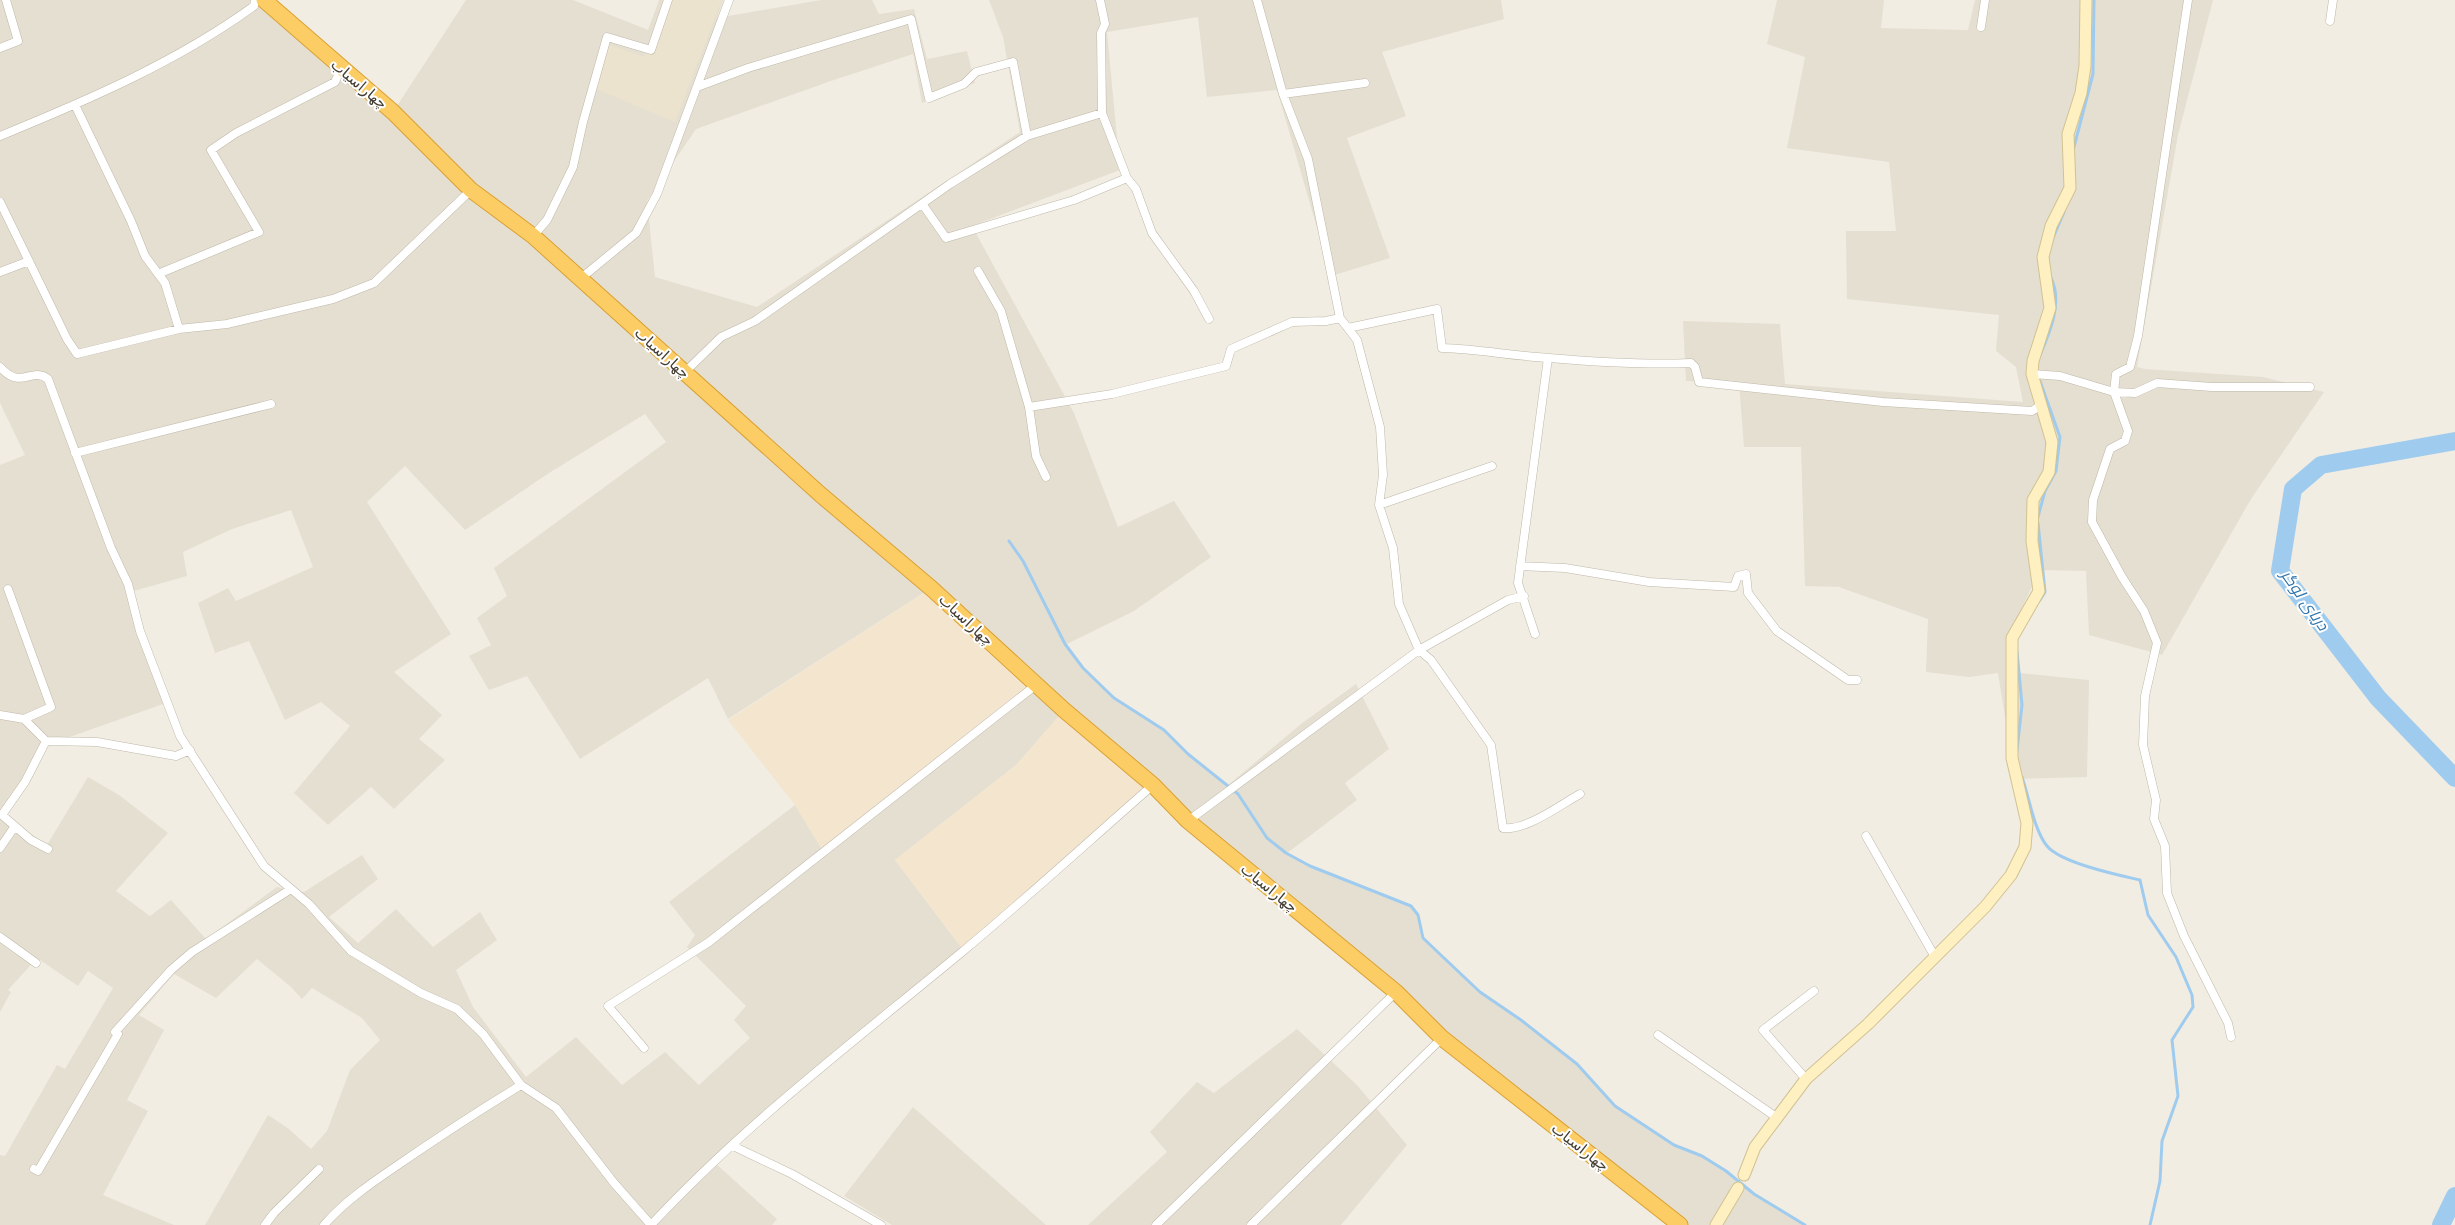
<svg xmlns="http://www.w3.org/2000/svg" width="2455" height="1225" font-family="'DejaVu Sans',Cairo,sans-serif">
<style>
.residential{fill:#e5dfd1}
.commercial{fill:#f4e5ce}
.education{fill:#ebe3cd}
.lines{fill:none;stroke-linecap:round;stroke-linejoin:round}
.stream{stroke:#9fccee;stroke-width:3}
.river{stroke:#9fccee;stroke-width:18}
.street-casing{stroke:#bfb8a9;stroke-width:9}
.secondary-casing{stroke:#d1c293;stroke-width:13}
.highway-casing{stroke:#daa134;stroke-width:17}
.street{stroke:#fff;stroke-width:8}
.secondary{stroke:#fef0c1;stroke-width:11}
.highway{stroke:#fccd64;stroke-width:15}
.labels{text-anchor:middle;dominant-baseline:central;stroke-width:4;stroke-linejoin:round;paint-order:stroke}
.street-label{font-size:15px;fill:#433d33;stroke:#fff}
.water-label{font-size:16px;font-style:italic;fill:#2f74ac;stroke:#fff}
</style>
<rect width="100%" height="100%" fill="#f1ede3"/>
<path class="residential" d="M0,0h264l129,112 73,-112h107l75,30 11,-30h64l-6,18 104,-18h51l7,14 35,-5 13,50 40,-8 8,32 -53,20 -9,-49 -82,27 -135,48 -49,72 8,76 102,30 263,-175 -17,-95 -14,-37h512l3,19 -122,33 24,64 -59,22 43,120 -59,18 -54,-186 -70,7 -9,-80 -91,15 13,138 -148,56 102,187 44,114 56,-26 37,56 -77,54 -69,34 18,23 31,30 50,32 24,24 39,32 74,-62 55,-40 33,65 -44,34 12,17 -71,54 68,31 57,21 7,9 5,23 21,20 36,34 41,28 56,44 38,42 59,39 28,11 24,15 28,23 51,31h-125l-238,-187 -378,-327 -48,54 -121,95 69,91 -250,211 63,57 -5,6h-567l63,-110 21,14 22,20 16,-18 23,-61 30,-30 -18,-22 -50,-30 -10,11 -11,-12 -34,-28 -41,39 -42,-24 -35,41 25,15 -37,70 21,11 -45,84 71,30h-174v-70l5,1 52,-91 8,4 48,-81 -25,-17 -10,15 -41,-28 -29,32 3,2 -11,20v-199l47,32 41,-68 31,18 49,38 -52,58 34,25 21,-16 35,39 71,-52 27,5 58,-37 16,24 -49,38 29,26 38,-34 37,38 47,-35 17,28 -41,30 17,37 53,70 50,-40 46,48 43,-33 34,33 51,-47 -16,-18 12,-14 -59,-59 8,-12 -26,-33 126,-97 29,47 107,-264 -203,131 -20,-41 -128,81 -53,-83 -38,14 -20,-34 22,-11 -14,-27 30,-22 -13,-28 172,-126 -21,-28 -96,59 -84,57 -60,-64 -38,36 84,132 -57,38 48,43 -23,24 26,21 -51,49 -23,-22 -43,38 -34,-32 56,-67 -29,-24 -36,18 -36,-79 -34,12 -17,-50 30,-15 8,13 77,-34 -22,-57 -59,19 -49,23 4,24 -57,16 36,111 -119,42 -47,67v-347l25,-10 -25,-52z
M1777,0h107l-3,28 87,2 7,-30h238l-35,135 -41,232 8,2 118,8 61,15 -73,107 -89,156 -73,-20 -3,-64 -46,-1 -33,69 13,34 69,7 -2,97 -72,2 -17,-106 -29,4 -43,-5 2,-53 -89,-32 -34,-1 -4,-139h-57l-5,-64 -53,-2 -3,-60 97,3 5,60 238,18 -7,-35 -20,-16 3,-36 -152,-16 -1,-68h50l-7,-69 -102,-14 18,-91 -38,-13z
M1297,1029l60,56 50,60 -66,80h-253l79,-73 -17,-20 47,-50 17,11z
M913,1107l133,118h-154l-48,-29z"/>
<path class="commercial" d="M931,588l105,97 -212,168 -29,-48 -67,-85z
M1064,710l89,75 -189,166 -69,-91 121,-95z"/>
<path class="education" d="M666,0h56l-47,122 -81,-34 15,-43 35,12z"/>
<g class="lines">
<path class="stream" d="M2074,147l19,-73 1,-74
M2053,238l11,-26
M2040,355c10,-23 23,-53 11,-77
M2038,517l7,-26 11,-20 4,-34 -20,-56
M2038,523l7,69 -5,8
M1009,541l14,20 42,83 18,24 31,30 50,32 24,24 50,40 29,44 19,15 24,13 101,40 7,9 5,23 21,20 36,34 41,28 56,44 38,42 59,39 28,11 24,15 28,23 51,31
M2017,651l5,54 -5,45
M2022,777c7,20 12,53 25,69 14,17 71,29 93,34l8,35 28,42 16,38 1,12 -21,33 6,56 -16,45 -2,40 -10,44"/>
<path class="river" d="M2455,441l-134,24 -28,24 -13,82 98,127 77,80
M2441,1225l14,-29"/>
<g class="street-casing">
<path id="street" d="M1100,0l5,24 -4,9 1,80 25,65 9,11 16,44 42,58 15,28
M1257,0l26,94 25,65 32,159 17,22 23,87 3,48 -4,30 14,43 6,56 20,46 12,10 60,85 12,83c23,3 57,-23 77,-34
M2188,0l-50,336 -8,31 -14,7 -2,18 14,39 -3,10 -15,8 -17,51 -1,22 30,55 22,34 13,32 -12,53 -2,49 13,55 -2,19 11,27 2,47 17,43 44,87 3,14
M2330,21l3,-21
M1981,27l4,-27
M0,48l18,-7 -12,-41
M697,87l51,-19 163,-49 18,79 35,-14 12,-12 37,-10 14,74
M1283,94l82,-11
M75,105l56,116 14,35 20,27 14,46
M0,136c88,-36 177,-74 254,-130l1,-6
M0,202l67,137 10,15 102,-25 48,-5 106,-25 41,-16 97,-93
M923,205l23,33 128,-38 53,-22
M533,236l14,-16 26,-53 10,-45 24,-85 44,13 17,-50
M978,271l23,40 28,96 7,49 10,21
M0,272l29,-11
M158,274l101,-42 -48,-82 25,-17 99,-51 6,-13
M580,279l56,-46 21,-39 72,-194
M1348,328l89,-19 5,39c36,1 71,8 107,10 47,4 95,7 142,5l4,4 4,15 184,20 149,9 9,-6
M0,367c22,24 31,-1 48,12l63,169 17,36 12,47 40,105 84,130 45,38 42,47 70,42 36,16 26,25 38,51 35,23 58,75 37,42
M684,373l37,-36 34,-16 195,-137 77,-48 75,-23
M2032,374l28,2 54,16 21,1 22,-10 55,4h98
M1029,407l83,-13 114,-28 5,-17 61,-27 34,-1 14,-3
M75,453l196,-49
M1379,505l113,-39
M1520,566l45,2 84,14 85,5 4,-11 8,-2 2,19 29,38 71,49h9
M8,589l43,118 -27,12
M1535,634l-17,-51 30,-225
M0,715l24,4 22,22 -21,41 -23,33 29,25 17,9
M46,741l51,1 79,14 14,-6
M1188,821l231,-171 89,-50 16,-4
M1866,836l69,121
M0,848l15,-22
M0,937l36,26
M1658,1035l118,82
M644,1048l-36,-42 101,-64 327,-257
M1806,1079l-43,-49 51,-39
M733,1146l59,28 89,51
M34,1169l4,2 80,-137 -3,-2 56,-62 21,-18 99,-63
M265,1225l9,-12 45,-44
M324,1225c20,-23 46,-41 71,-58 42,-29 83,-56 126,-82
M651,1225c94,-101 205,-185 311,-273 65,-54 127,-111 191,-167
M1156,1225l240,-233
M1251,1225l191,-187"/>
</g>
<g class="secondary-casing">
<path id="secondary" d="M1744,1175l11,-28 51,-68 62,-55 117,-117 26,-32 14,-28 2,-24 -15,-65v-120l27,-47 -7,-50 1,-41 16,-28 3,-30 -20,-68 1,-13 17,-53 -7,-51 8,-31 19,-38 -2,-54 13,-41 4,-27 1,-66
M1716,1225l22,-37"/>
</g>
<g class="highway-casing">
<path id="highway" d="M264,0l129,112 78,78 62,46 288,259 110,93 133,122 89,75 35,36 208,171 46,46 238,187"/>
</g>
<use href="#street" class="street"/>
<use href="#secondary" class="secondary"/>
<use href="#highway" class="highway"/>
</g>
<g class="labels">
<g class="street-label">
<text transform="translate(359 84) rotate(40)">چهاراسیاب</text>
<text transform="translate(662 353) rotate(42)">چهاراسیاب</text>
<text transform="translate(966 620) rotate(43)">چهاراسیاب</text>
<text transform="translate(1269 888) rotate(39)">چهاراسیاب</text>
<text transform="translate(1580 1147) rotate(38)">چهاراسیاب</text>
</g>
<g class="water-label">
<text transform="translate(2305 600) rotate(55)">دریای لوگر</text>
</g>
</g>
</svg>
